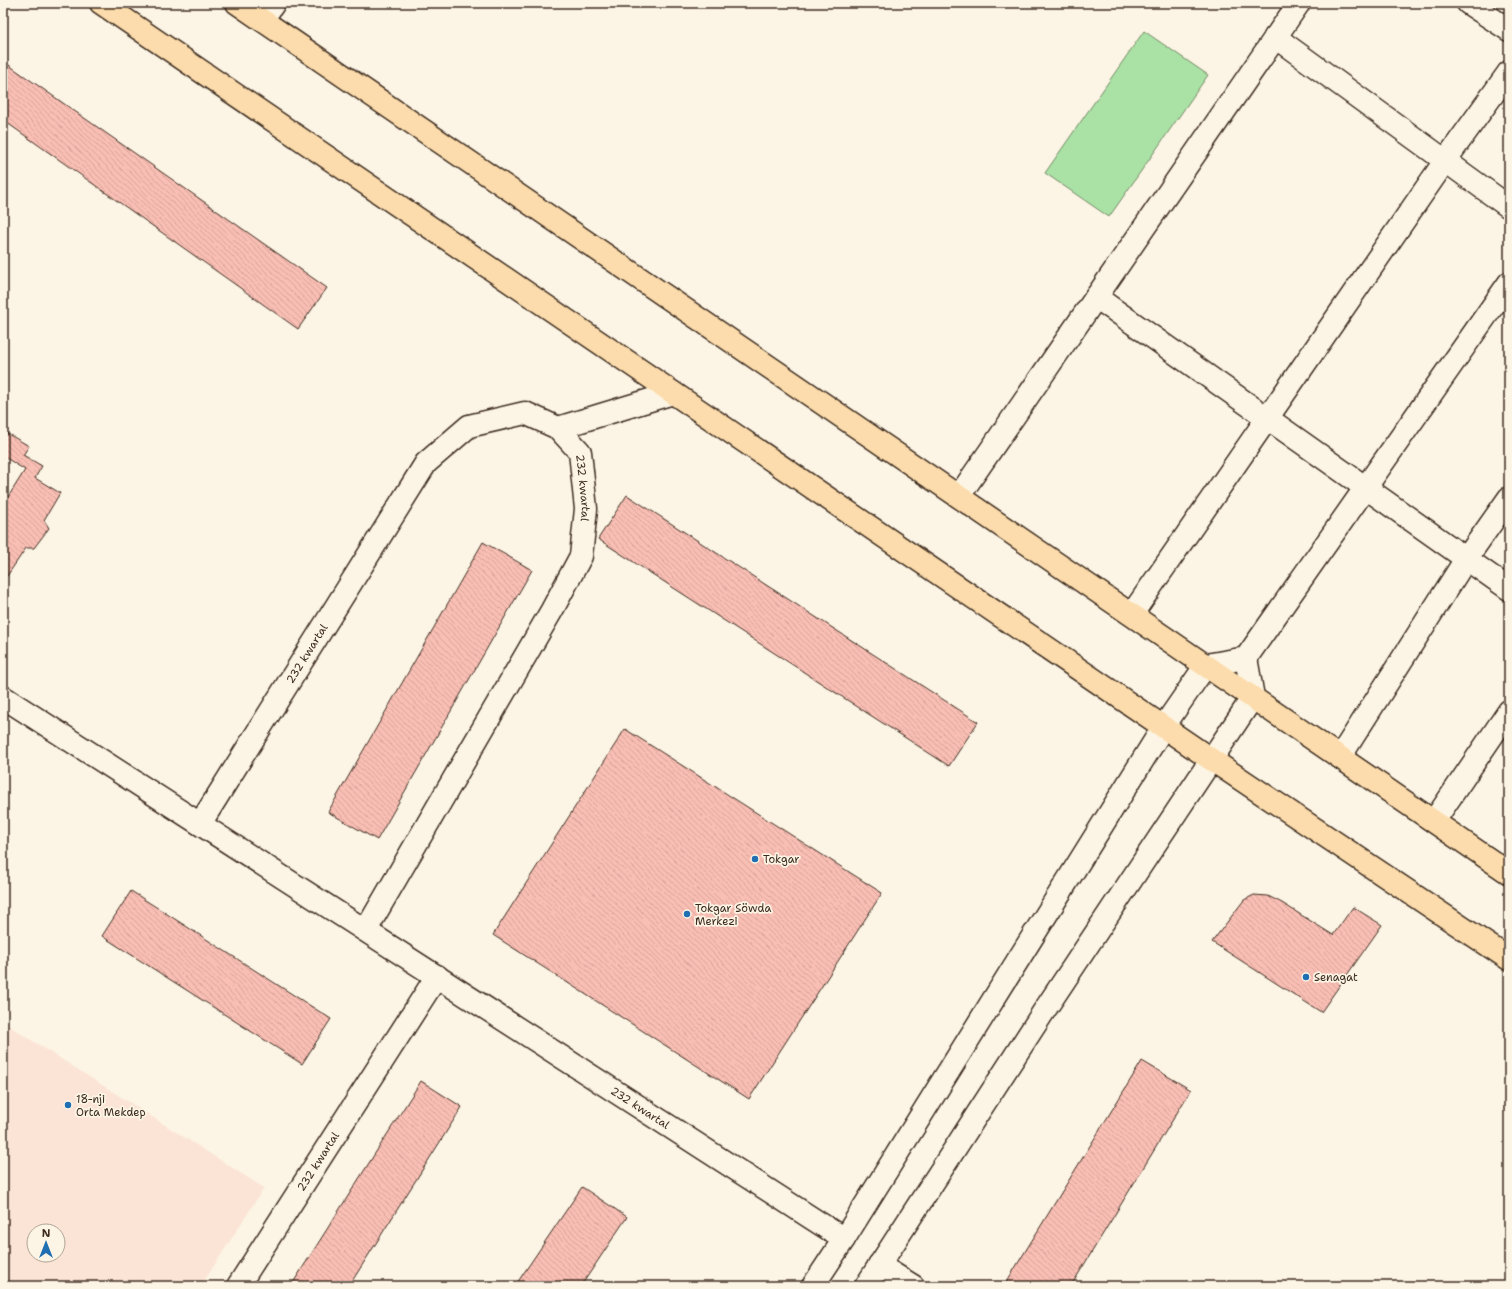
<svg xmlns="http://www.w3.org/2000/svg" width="1512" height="1289" font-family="'Shantell Sans',sans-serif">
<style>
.built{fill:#fbe4d6;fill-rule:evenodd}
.park{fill:#aae2a6;stroke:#728662}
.building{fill:url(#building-back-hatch);stroke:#3b2a1e}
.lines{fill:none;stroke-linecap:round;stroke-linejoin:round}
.minor-casing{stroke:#3b2a1e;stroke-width:25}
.major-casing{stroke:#3b2a1e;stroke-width:25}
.minor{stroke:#fcf5e5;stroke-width:22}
.major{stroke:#fcdcac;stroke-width:22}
.poi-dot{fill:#1f6fb2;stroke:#fcf5e5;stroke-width:1.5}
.labels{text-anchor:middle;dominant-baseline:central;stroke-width:3.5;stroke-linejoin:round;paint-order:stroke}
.street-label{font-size:11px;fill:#3b2a1e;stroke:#fcf5e5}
.poi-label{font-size:11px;fill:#3b2a1e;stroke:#fcf5e5;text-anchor:start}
</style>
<defs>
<pattern id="building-back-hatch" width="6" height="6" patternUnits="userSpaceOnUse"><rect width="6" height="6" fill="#f9beb4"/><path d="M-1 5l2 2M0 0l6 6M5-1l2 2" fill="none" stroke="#d6a39a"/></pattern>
</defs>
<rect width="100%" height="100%" fill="#fcf5e5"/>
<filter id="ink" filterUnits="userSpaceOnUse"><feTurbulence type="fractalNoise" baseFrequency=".025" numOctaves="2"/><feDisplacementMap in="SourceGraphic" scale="8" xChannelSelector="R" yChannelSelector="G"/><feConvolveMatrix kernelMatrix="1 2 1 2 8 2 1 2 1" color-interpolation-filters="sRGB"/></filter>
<g filter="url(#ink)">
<path class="built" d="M3,1022l261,166 -63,98h-198zM34,1231h24v24h-24z"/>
<path class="park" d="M1144,31l64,44 -99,142 -64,-44z"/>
<path class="building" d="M3,61l324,227 -29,41 -295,-209z
M3,431l26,15 -6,9 19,11 -7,12 25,15 -16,27 5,8 -15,20h-8l-19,28 -4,-3v-68l22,-35 -22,-14z
M627,495l351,227 -29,44 -351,-227z
M483,542l49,28 -155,270 -49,-28z
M625,729l257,164 -133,206 -256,-164z
M131,891l200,128 -29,45 -200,-128z
M1254,895l14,1 14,7 51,32 20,-28 29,18 -61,87 -109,-70 32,-42z
M1142,1061l49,29 -120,196h-67z
M421,1081l41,26 -113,179h-58z
M582,1187l45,30 -46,69h-66z"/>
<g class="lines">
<g class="minor-casing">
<g id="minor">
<path d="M1468,3l41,27"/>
<path d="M262,20l12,-17"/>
<path d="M1275,37l234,170"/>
<path d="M1096,297l413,292"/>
<path d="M558,428l115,-35"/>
<path d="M959,496l340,-493"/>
<path d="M1132,614l313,-453 64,-89"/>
<path id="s1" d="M3,697l841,542"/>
<path d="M1340,757l126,-198 43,-61"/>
<path d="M1434,821l75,-110"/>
<path id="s2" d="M200,824l226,-361 43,-37 56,-13 33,15 22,24 6,57 -5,47 -29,54 -186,320"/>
<path d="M879,1265l34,21"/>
<path id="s3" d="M238,1286l199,-310"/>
<path d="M813,1286l31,-47 320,-513 42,-61 40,-7 263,-375"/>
<path d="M866,1286l178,-275 209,-314 -7,-39"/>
</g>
</g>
<g class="major-casing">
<path id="major" d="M101,3l1111,757 297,199
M237,3l1272,870"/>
</g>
<use href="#minor" class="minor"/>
<use href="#major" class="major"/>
</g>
</g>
<g class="poi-dot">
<circle cx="755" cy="859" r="4"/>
<circle cx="687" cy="914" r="4"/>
<circle cx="1306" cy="977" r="4"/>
<circle cx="68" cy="1105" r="4"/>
</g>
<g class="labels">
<g class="street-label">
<text stroke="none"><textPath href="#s2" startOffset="645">232 kwartal</textPath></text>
<text stroke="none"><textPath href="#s2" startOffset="201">232 kwartal</textPath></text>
<text stroke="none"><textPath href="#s1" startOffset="758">232 kwartal</textPath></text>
<text stroke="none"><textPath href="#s3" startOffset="148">232 kwartal</textPath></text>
</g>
<g class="poi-label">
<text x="763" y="859">Tokgar</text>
<text x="695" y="908">Tokgar Söwda<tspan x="695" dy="13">Merkezi</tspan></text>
<text x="1314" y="977">Senagat</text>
<text x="76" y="1099">18-nji<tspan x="76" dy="13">Orta Mekdep</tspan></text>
</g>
</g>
<rect width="1512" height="1289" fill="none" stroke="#fcf5e5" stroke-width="16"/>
<rect x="8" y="8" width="1496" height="1273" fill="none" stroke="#3b2a1e" stroke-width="1.5" filter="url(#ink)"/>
<g transform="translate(46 1243)"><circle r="19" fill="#fcf5e5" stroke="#afa495"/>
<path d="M0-3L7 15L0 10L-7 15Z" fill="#1f6fb2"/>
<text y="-6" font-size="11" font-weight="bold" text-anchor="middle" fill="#3b2a1e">N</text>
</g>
</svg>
